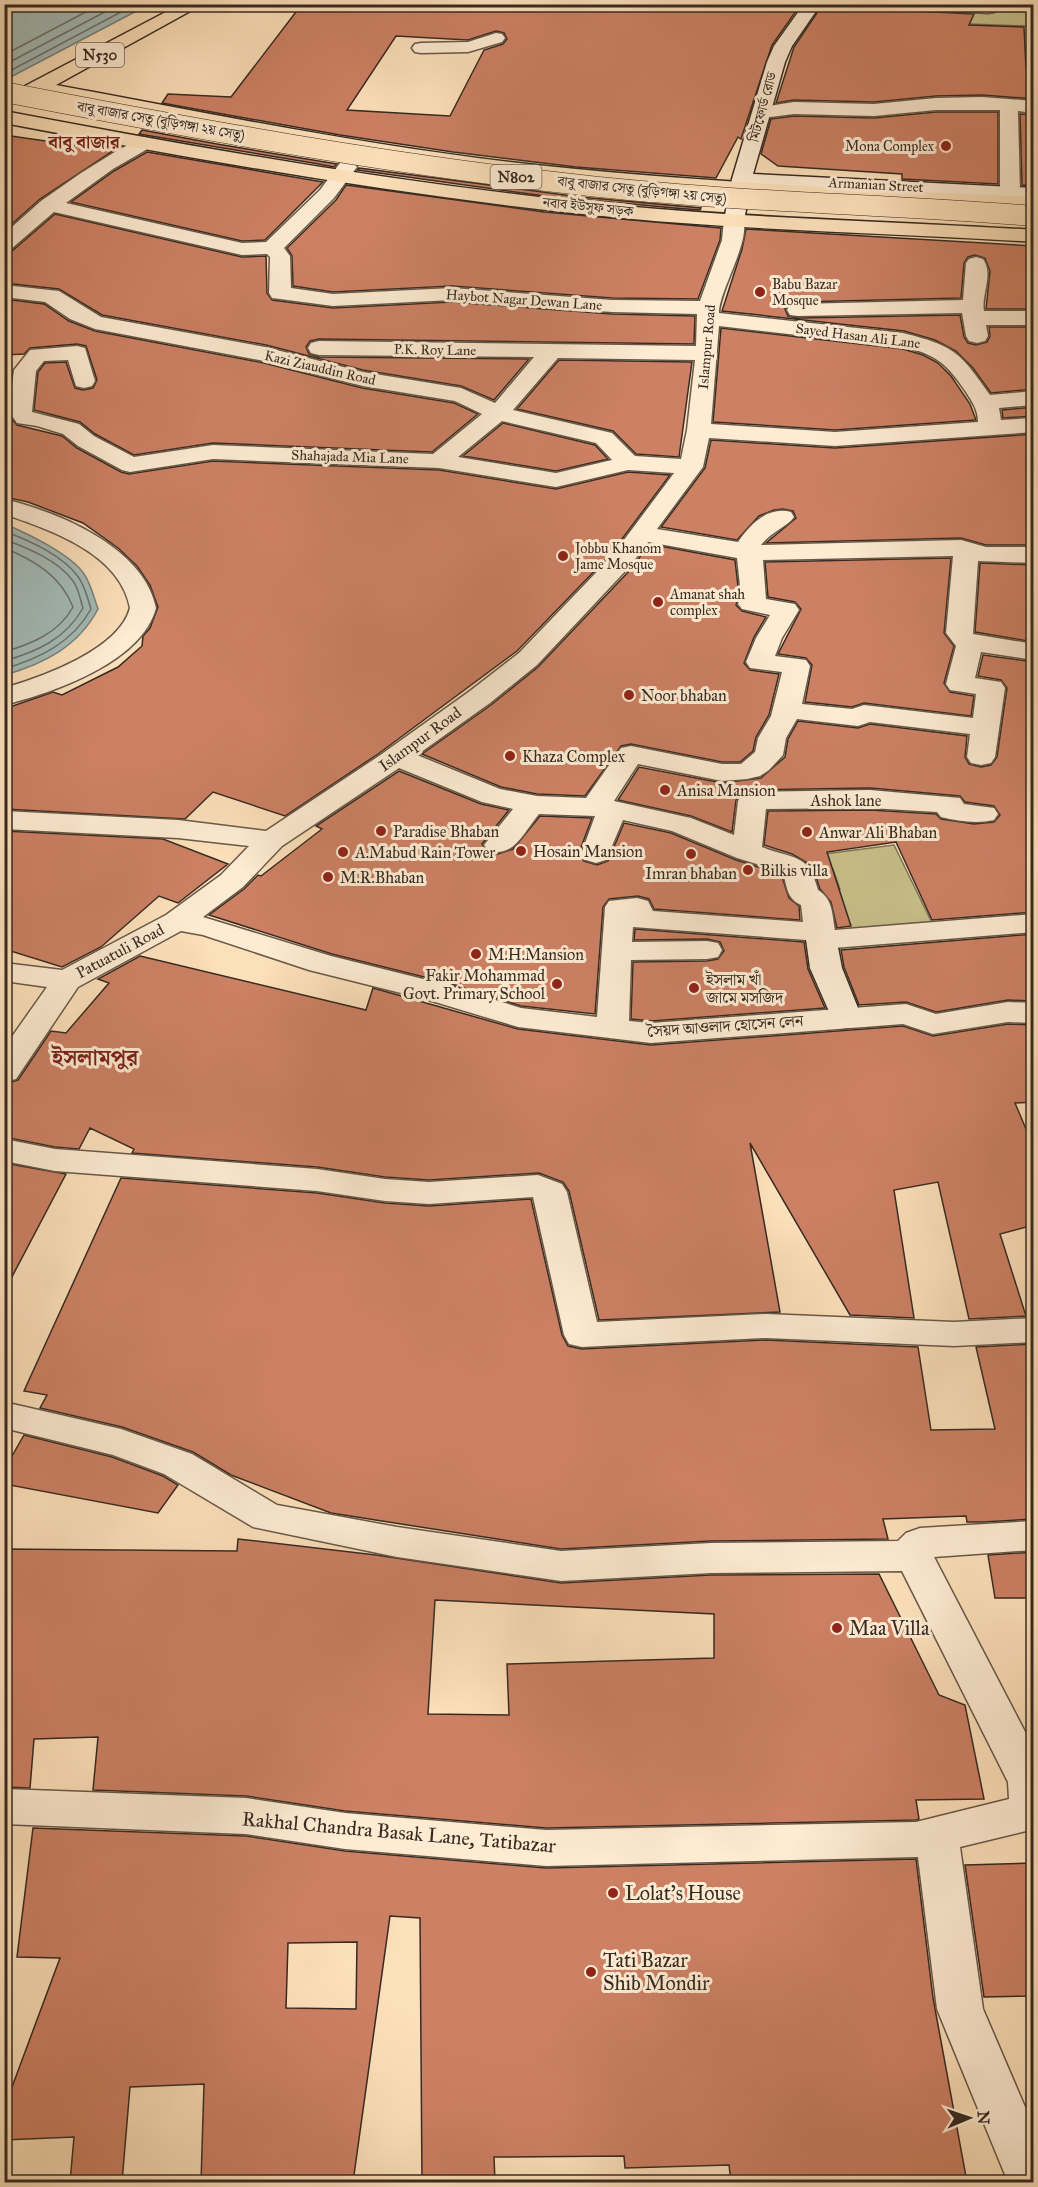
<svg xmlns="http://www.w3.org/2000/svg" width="1038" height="2187" font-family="'IM FELL Great Primer','Noto Serif Bengali',serif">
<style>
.green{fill:#c7c08a;stroke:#7e7556;stroke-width:1.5;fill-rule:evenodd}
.water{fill:#a3bbb9;stroke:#77817d;stroke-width:1.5}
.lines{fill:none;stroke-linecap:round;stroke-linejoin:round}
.shore{stroke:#6c726e;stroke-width:1.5}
.stream{fill:#77817d;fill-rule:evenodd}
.building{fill:#cc8064;stroke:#362a22;stroke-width:1.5;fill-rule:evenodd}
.street-casing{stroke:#685848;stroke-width:3}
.secondary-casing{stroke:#362a22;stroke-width:3}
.highway-casing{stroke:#362a22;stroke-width:3}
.street{fill:#fdebd2;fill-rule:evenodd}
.secondary{fill:#fdebd2;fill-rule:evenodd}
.highway{fill:#fce0ba;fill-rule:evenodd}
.highway-bridge-casing{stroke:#362a22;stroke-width:21;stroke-linecap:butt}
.highway-bridge{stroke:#fce0ba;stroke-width:20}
.poi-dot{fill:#8f2418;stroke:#fdebd2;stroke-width:2}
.labels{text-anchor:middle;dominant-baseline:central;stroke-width:6;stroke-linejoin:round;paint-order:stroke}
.far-street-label{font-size:14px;fill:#362a22;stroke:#fdebd2}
.far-poi-label{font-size:14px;fill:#362a22;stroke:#fdebd2;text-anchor:start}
.shield{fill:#fdebd2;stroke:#726457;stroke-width:1.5}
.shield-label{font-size:15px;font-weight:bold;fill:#362a22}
.poi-label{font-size:16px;fill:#362a22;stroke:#fdebd2;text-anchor:start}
.street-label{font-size:16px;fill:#362a22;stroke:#fdebd2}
.far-district-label{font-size:18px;font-weight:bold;fill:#7a1f14;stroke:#fdebd2}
.near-poi-label{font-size:20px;fill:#362a22;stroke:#fdebd2;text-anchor:start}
.near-street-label{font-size:20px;fill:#362a22;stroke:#fdebd2}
.district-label{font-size:22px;font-weight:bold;fill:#7a1f14;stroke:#fdebd2}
</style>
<rect width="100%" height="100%" fill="#fce0ba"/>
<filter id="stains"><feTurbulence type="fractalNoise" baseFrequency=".00333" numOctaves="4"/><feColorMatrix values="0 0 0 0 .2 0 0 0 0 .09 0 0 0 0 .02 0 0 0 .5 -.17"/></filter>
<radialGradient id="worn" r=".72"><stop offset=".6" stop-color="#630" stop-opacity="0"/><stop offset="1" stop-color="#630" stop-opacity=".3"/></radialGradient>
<path class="green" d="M991,5l42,3v61l-27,-1 2,29 17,1 1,3 -50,1 -4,-14 -50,-25 2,-57zM970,24l57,2v19l-57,-2z
M894,845l40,82 -109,9 -17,-45 32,-2 -7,-20 -32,2 -24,-11z"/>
<path class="water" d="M5,4h143v1l-143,75z
M5,524c21,9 66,30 79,50 7,10 10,24 14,35 -20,38 -55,55 -93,66z"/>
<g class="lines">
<path class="shore" d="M4,55l97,-51
M4,65l116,-61
M4,74l132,-70
M4,531c26,10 59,24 75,47 6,9 9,21 12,31 -19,34 -51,49 -87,60
M4,539c23,9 54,21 69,42 6,8 7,18 10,27 -17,31 -47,44 -79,53
M4,548c30,12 57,28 69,59 -14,26 -42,37 -69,45"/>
<path class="stream" d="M8,292l65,18 1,2 -4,2 -65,-18 -1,-3z
M19,391h6l17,9 26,20 14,3 36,26 -7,2 -35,-24 -14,-3 -26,-20 -17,-9z"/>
</g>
<path class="building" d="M302,4h499l-29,41 -31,94 -3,-2 -22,41 -140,-11 -123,-15 -113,-17 -178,-32 6,-9 63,3zM496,31l8,2 3,6 -4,5 -19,6 -34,66 -103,-6 49,-74 72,4z
M823,4h82l10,7 59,3 -5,11 55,2 2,42h8v30l-52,-4 -46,1 -62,6 -80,-2 -18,3 18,-56z
M936,112h62v72l-96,-5v-5l-124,-8 -17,-12 10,-35 23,-3 80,2z
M1020,114l14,1 -1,71 -11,-1z
M142,130l75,14 120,20 -3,3 -21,-4 -174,-29z
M4,135l97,14 8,-4 10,2 -79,52 -36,32z
M147,152l176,30 -58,58 -23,1 -171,-39 43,-31z
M359,168l221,29 121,11 -1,2 -26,-2 -129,-12 -188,-26z
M346,185l198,27 177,16 -1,12 -22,59 -86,-1 -160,-12 -119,6 -40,-6 -1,-30 -5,-8 49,-48z
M55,214l187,43 24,-1 1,37 5,7 61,8 119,-6 160,12 83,2 -1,28 -375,-5 -9,2 -4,6 3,7 10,3 210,2 -35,41 -33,-14 -98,-16 -97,-25 -164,-30 -43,-26 -55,-6v-30l8,-2z
M746,229l288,17v63h-48l4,-38 -5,-13 -10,-3 -7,2 -4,6 -3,35 -163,4 -8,1 -5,6 3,7 10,2 162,-3 4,22 4,6 8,2 11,-3 3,-6 -1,-9h45v62l-43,4 -18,-25 -17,-17 -21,-11 -31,-9 -182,-20 20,-62z
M4,299l40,5 25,17 26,10 169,32 98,25 92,15 24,11 -46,38 -219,-9 -79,12 -39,-21 -15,-12 -46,-12 4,-38 7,-9 21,-1 9,26 8,2 10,-2 4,-8 -11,-34 -9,-2 -47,4 -6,6 -20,1z
M721,328l182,21 20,6 15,8 13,13 19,28 6,16 -141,10 -122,-8z
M559,360l133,2 -13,95 -43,-3 -23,-23 -96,-22z
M1034,407v9l-31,2 -1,-8z
M4,416l7,2 6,7 45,11 15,12 44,24 8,2 84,-13 226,9 117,19 72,-17 42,3 -60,80 -93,96 -139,103 -93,62 -72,-24 -28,27 -181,-10v-100l49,-17 9,3 56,-28 24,-21 1,-10 7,-8 8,-21 -8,-22 -13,-19 -19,-18 -35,-25 -55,-21 -24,-5z
M503,423l92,22 13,14 -52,12 -93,-15z
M1034,434v111h-48l-25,-7 -195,5 30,-25 -3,-7 -10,-2 -9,1 -15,6 -22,24 -76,-13 44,-59 6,-28 124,8z
M649,544l86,16 4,35 -3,10 6,6 24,6 -12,20 -10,26 6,7 29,4 -10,41 -13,22 -3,14 -13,11h-18l-91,-18 -10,2 -36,50 -48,-2 -36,-7 -79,-33 69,-49 47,-38 94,-99z
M951,558l-7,75 10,13 -10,37 6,9 24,4 -3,20 -107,-13 -12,4 -47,-5 7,-37 -6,-7 -28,-4 23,-45 -6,-7 -27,-5 -3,-35z
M980,563l54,2v77l-59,-10z
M983,655l51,7v250l-102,8 -36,-78 -69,10 24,74 -14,2 -6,-26 -11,-13 -4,-12 -10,-15 -14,-8 -28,-9 4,-34 102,-1 66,4 5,5 33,5 20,-2 6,-7 -6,-9 -29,-4 -5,-6 -90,-8 -119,2 -10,3 -5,7 -4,32 -41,-16 -73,-16 21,-33 83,16 39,-5 24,-21 3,-18 10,-18 60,7 12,-4 97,12 -2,21 4,7 12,3 10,-2 6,-8 10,-69 -6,-8 -23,-4z
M399,771l82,33 28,6 -27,34 7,9 9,1 15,-5 27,-33 52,2 -13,35 5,8 13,4 11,-4 16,-38 47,10 65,27 39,12 7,5 7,21 10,8 1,14 -146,-11 -5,-10 -11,-3 -29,3 -6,8 -8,107 -74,-8 -73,-23 -116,-29 -123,-39 35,-26 14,-14 3,1 61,-47 -6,-3z
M4,831l159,8 65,25 -50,39 -19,-7 -58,51 -39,20 -58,-18z
M635,929l169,13 4,27 17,39 -174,13 -20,-2 2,-57 74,-1 11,-2 6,-8 -4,-9 -13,-3 -73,1z
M1034,934v67l-26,-1 -72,12 -30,-10 -47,3 -15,-38 -3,-17z
M140,956l226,54 7,-22 145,41 133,16 252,-19 30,10 75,-12 26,1v77l-19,1 19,45v77l-34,9 26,82 -57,3 -31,-137 -44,8 20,128 -64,-3 -100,-172 30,169 -181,8 -30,-129 -6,-9 -24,-9 -110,7 -44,-3 -68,-10 -185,-14 2,-4 -44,-21 -11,21 -24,-2 -51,-10v-53l14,-4 33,-49 15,2 43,-50 -11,-4z
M4,1163l62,11 -62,118z
M121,1178l196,15 68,10 44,3 102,-7 31,136 6,11 14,3 184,-9 152,7 13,83 64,-1 -19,-82 58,-3v175l-51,3h-16l-1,-6 -83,3 5,20 -177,2 -150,8 -230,-36 -100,-38 -38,-23 -71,-25 -82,-19 7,-13 -23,-4z
M24,1435l88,22 51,19 15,9 -20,28 -154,-29v-14z
M238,1539l138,16 185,28 150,-8 168,-1 60,121 26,10 19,94 -68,1 3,19 -3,1 -370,8 -201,-17 -99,-15 -153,-6 5,-53 -64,2 -4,49 -26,-1v-238l233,2zM435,1600l279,14v44l-207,6 2,51 -81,-1z
M1034,1552v46h-39l-7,-43z
M33,1828l213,8 99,15 201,17 370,-9 17,139 34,184h-236l-2,-17 -104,3 -1,-12 -130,1 1,25h-73l-2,-264 -30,-2 -37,266h-152l3,-98 -74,3 -8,95h-52l4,-45 -70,3v-52l8,-1 48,-129 -43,-1zM357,1942l-1,67 -70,-1 2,-65z
M1034,1863v133l-50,1 -19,-132z"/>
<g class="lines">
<g class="street-casing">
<path id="street" d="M907,4h87l3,4 -3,4 -6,1 -73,-4z
M496,33l6,1 3,4 -3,4 -34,10 -47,1 -6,-1 -3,-4 3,-4 6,-1 47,-1z
M982,97l52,4v12l-16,-2 2,82 -3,4h-14l-3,-4v-83h-64l-62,6 -80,-2 -31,4 -7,-2 -2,-4 2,-4 38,-6 80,2 62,-6z
M144,137l7,2 3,4 -3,4 -38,22 -47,34 176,40 24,-1 54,-52 20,-27h14l3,4 -23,31 -50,50 6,8 1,32 42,6 119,-6 160,12 88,1 22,-61 2,-20 3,-4h14c14,19 -22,73 -22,97l184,20c52,13 57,19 87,62l44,-4v14l-35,3 2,12 33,-2v14l-199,14 -126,-8 -6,29 -46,62 81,13c12,-17 29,-36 53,-30l3,5c-7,10 -22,14 -33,28l200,-5 25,7h48v16l-56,-2 -5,73 61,10v16l-53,-8 -6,26 26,4 4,6 -10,69 -4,6 -10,2 -10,-2 -4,-6 3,-23 -100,-12 -12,4 -61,-7 -11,19 -3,17 -14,15 -9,6 -13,3 -25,2 -84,-17 -24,37 77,17 43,17 4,-34 4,-6 10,-3 118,-2 90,8 4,6 30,4 4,6 -4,6c-17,4 -36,1 -53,-3l-4,-5 -67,-4 -104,1 -4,38c32,13 46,5 56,43 15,9 14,24 17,40l199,-16v18l-213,17 -11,-2 -4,-7 -173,-13 -1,15 75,-1 11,2 4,7 -4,7 -11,2 -76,1 -2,61 22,2 255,-19 30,10 72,-12 26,1v20l-26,-1 -75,12 -30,-10 -252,19 -133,-16 -93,-28 -116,-29 -106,-35 -22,-4 -103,56 -62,92 -12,3v-34l43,-61 -43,-6v-18l58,7 104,-55 55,-40 28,-29 -71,-8 -174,-9v-18l174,9 88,11 113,-75 91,-65 49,-38 93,-97 62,-83 -46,-3 -72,17 -117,-19 -226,-9 -83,13 -8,-2 -44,-24 -15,-12 -26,-8 -20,-3 -5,-7 -8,-3v-16l6,2 4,-29 16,-20 47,-4 8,2 10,33 -3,5 -8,2 -8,-2 -8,-26 -24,1 -8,10 -4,41 47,12 15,12 40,21 79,-12 220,9 49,-40 -27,-13 -92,-15 -99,-25 -169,-32 -25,-10 -25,-17 -41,-5v-12l55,6 42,26 164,30 98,25 98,16 34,15 39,-46 -215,-2 -8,-2 -3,-5 3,-5 8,-2 377,5 1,-32 -85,-2 -160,-12 -119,6 -53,-7 -8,-1 -3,-5 1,-36 -3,-3 -25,1 -188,-43 -43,37 -7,2v-17l37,-33 40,-28 37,-23zM719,326l184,21c33,7 44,17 63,45 6,10 12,17 12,30l-143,10 -124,-8zM558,358l137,2 -8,70 -6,29 -46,-3 -23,-23 -99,-23zM502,421l94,22 16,17 -56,13 -98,-16zM648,542l89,16 4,37 -3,9 4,5 28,6 -14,23 -10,24 4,6 32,4 -11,44 -13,22 -3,14 -14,12h-19l-91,-18 -10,2 -35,50 -49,-2 -37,-7 -83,-34 73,-52 47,-38 93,-99zM953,556l-7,77 10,13 -10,38 4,6 26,4 -3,24 -109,-13 -12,4 -50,-5 8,-38 -4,-6 -31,-4 7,-18 17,-28 -4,-6 -29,-5 -3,-39zM399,768l83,34 31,7 -29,36 5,6c25,7 35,-19 50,-37l56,2 -14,38 5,6 10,3 10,-3 17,-40 49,11 65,27 39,12 8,6c3,13 4,23 17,29l2,17 -150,-11 -5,-10 -11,-3 -28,3 -4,6 -8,110 -76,-9 -74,-23 -116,-29 -128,-39 40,-30 39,-41z
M976,257l7,2c11,15 -2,36 1,52h50v14h-48l2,11 -3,5 -8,2 -8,-2 -3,-5 -4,-23 -164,3 -8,-1 -3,-5 3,-5 8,-1 165,-4 3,-37 3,-4z
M4,499c54,13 140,48 152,109 -14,54 -103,85 -152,97v-17c38,-11 115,-38 126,-80 -10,-55 -80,-78 -126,-94z
M4,1139l51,10 262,20 68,10 44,3 109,-7 24,9 5,8 30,130 169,-8 188,8 80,-4v24l-80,4 -188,-8 -184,9 -13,-3 -5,-9 -31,-138 -104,7 -44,-3 -68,-10 -262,-20 -51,-10z
M4,1402l117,27 71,25 85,51 120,22 164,24 150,-8 187,-2 8,-8 14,-5 114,-7v29l-100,7 100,192v80l-74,18 23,162 51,119v54h-26l-71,-173 -19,-152 -372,9 -201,-17 -99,-15 -242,-10v-35l242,9 99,15 201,17 370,-8 93,-23 -1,-17 -106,-211 -191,2 -150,8 -164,-24 -144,-30 -89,-53 -51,-19 -109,-27z"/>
</g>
<g class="secondary-casing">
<path id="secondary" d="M804,4h17l-29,42 -7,16 -32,112 281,14v12l-283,-15 -7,35 -3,4h-14l-3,-4 8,-41 35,-117 7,-16z
M820,923l11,2 4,7 7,36 20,50 -5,7 -11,3 -11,-3 -25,-57 -5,-36 4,-7z"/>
</g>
<g class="highway-casing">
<path id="highway" d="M181,4h22l-147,81c151,28 302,59 454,77 174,20 349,27 524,35v12c-176,-8 -353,-14 -527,-36 -157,-20 -312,-51 -466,-80l-9,3 -7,-2 -2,-4 2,-4z
M4,111c205,39 411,75 619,95 136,13 274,15 411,24v12c-137,-9 -275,-11 -412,-24 -207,-20 -413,-56 -618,-95z"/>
</g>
<use href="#street" class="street"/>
<use href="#secondary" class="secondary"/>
<use href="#highway" class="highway"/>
<g class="highway-bridge-casing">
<path id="highway-bridge" d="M4,92c191,37 383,72 577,93 150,17 302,19 453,31"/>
</g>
<use href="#highway-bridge" class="highway-bridge"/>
</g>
<g class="poi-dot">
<circle cx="946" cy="146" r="6"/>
<circle cx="760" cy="292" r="6"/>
<circle cx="563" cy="556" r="6"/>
<circle cx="658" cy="602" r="6"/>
<circle cx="629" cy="695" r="6"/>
<circle cx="510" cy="756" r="6"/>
<circle cx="665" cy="790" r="6"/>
<circle cx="381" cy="831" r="6"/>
<circle cx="807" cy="832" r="6"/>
<circle cx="521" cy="851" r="6"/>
<circle cx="343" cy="852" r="6"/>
<circle cx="691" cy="854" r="6"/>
<circle cx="748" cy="870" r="6"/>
<circle cx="328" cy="877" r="6"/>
<circle cx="476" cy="954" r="6"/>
<circle cx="557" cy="984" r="6"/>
<circle cx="694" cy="988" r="6"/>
<circle cx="837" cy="1628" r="6"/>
<circle cx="613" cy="1893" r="6"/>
<circle cx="591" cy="1972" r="6"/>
</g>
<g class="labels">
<g class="far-street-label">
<text transform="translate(763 107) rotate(-75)">মিটফোর্ড রোড</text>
<text transform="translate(161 121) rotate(10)">বাবু বাজার সেতু (বুড়িগঙ্গা ২য় সেতু)</text>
<text transform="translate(876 185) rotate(3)">Armanian Street</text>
<text transform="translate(642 190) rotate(6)">বাবু বাজার সেতু (বুড়িগঙ্গা ২য় সেতু)</text>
<text transform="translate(588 207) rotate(6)">নবাব ইউসুফ সড়ক</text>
<text transform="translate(524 300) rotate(4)">Haybot Nagar Dewan Lane</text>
<text transform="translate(858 336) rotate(7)">Sayed Hasan Ali Lane</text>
<text transform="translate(707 347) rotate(-85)">Islampur Road</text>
<text transform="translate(435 350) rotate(1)">P.K. Roy Lane</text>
<text transform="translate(320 368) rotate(13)">Kazi Ziauddin Road</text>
<text transform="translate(350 457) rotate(2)">Shahajada Mia Lane</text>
</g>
<g class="far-poi-label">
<text x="934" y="146" text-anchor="end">Mona Complex</text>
<text x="772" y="284">Babu Bazar<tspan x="772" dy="16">Mosque</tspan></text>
<text x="575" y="548">Jobbu Khanom<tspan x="575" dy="16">Jame Mosque</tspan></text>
<text x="670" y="594">Amanat shah<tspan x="670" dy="16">complex</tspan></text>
</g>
<g class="shield">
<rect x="76" y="43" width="48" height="24" rx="4.5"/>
<rect x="490.5" y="165" width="51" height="24" rx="4.5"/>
</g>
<g class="shield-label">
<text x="100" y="55">N530</text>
<text x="516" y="177">N802</text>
</g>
<g class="poi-label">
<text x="641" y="695">Noor bhaban</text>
<text x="522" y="756">Khaza Complex</text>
<text x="677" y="790">Anisa Mansion</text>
<text x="393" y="831">Paradise Bhaban</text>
<text x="819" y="832">Anwar Ali Bhaban</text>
<text x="533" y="851">Hosain Mansion</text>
<text x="355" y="852">A.Mabud Rain Tower</text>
<text x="760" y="870">Bilkis villa</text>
<text x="691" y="873" text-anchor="middle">Imran bhaban</text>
<text x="340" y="877">M.R.Bhaban</text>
<text x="488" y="954">M.H.Mansion</text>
<text x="545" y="975" text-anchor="end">Fakir Mohammad<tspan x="545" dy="18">Govt. Primary School</tspan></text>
<text x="706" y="979">ইসলাম খাঁ<tspan x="706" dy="18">জামে মসজিদ</tspan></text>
</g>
<g class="street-label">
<text transform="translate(420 739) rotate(-36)">Islampur Road</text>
<text x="846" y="800">Ashok lane</text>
<text transform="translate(120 951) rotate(-28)">Patuatuli Road</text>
<text transform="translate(725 1026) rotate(-4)">সৈয়দ আওলাদ হোসেন লেন</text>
</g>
<g class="far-district-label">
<text x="84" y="142">বাবু বাজার</text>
</g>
<g class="near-poi-label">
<text x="849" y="1628">Maa Villa</text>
<text x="625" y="1893">Lolat's House</text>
<text x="603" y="1960">Tati Bazar<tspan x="603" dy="23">Shib Mondir</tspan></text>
</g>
<g class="near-street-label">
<text transform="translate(399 1832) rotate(5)">Rakhal Chandra Basak Lane, Tatibazar</text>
</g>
<g class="district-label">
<text x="95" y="1057">ইসলামপুর</text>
</g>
</g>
<rect width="1038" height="2187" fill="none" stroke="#fce0ba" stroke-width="24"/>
<rect x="6" y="6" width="1026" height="2175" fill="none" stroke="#362a22" stroke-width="3"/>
<rect x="12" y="12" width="1014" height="2163" fill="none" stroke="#362a22" stroke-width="1.5"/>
<g transform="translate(969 2118) rotate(88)" stroke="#fdebd2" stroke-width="4.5" paint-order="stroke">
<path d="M0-4.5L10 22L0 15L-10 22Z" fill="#362a22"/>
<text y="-9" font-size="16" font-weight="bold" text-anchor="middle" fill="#362a22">N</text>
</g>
<rect width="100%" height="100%" filter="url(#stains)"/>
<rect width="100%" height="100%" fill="url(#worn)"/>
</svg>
